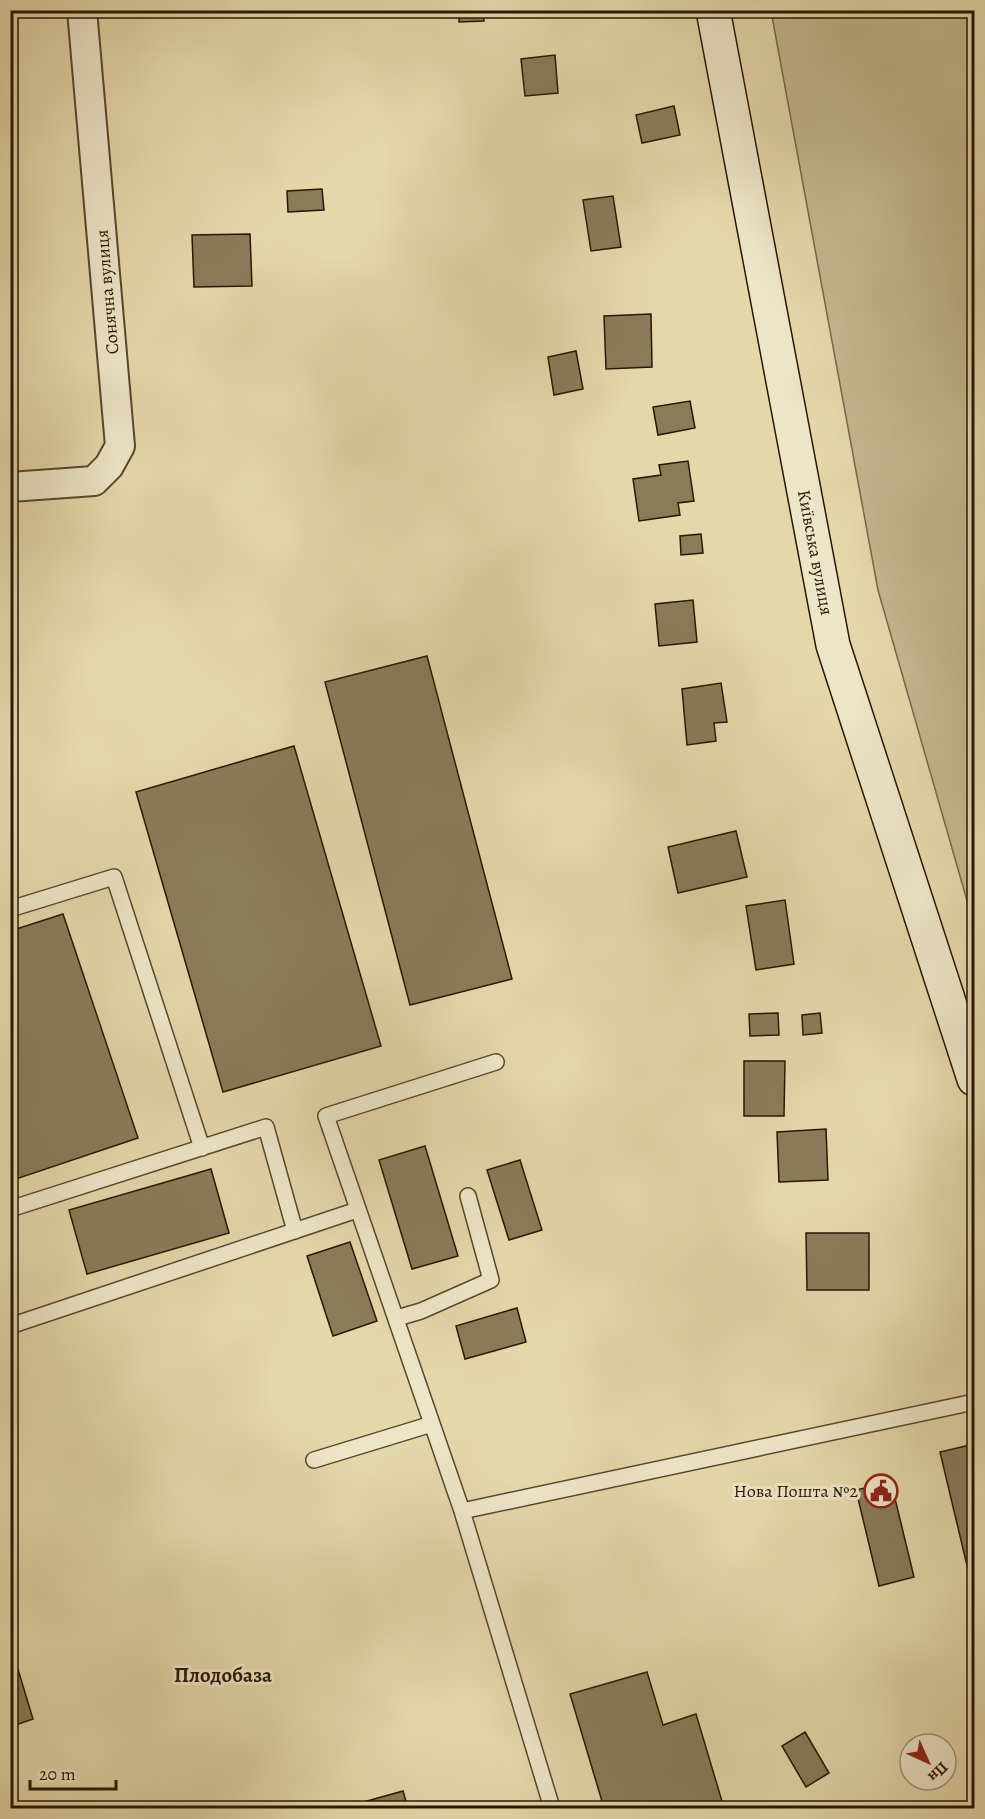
<svg xmlns="http://www.w3.org/2000/svg" width="985" height="1819" font-family="Alegreya,serif">
<style>
.green{fill:#c4b68d;stroke:#766648;stroke-width:1.5}
.building{fill:#8a7b59;stroke:#291702;stroke-width:1.5}
.lines{fill:none;stroke-linecap:round;stroke-linejoin:round}
.lane-casing{stroke:#58472c;stroke-width:18}
.street-casing{stroke:#58472c;stroke-width:32}
.secondary-casing{stroke:#291702;stroke-width:36}
.lane{stroke:#ede5c8;stroke-width:15}
.street{stroke:#ede5c8;stroke-width:28}
.secondary{stroke:#ede5c8;stroke-width:33}
.labels{text-anchor:middle;dominant-baseline:central;stroke-width:6;stroke-linejoin:round;paint-order:stroke}
.street-label{font-size:18px;fill:#291702;stroke:#ede5c8}
.poi-label{font-size:18px;fill:#291702;stroke:#ede5c8;text-anchor:end}
.quarter-label{font-size:21px;font-weight:bold;fill:#291702;stroke:#ede5c8}
</style>
<rect width="100%" height="100%" fill="#e4d7aa"/>
<filter id="stains"><feTurbulence type="fractalNoise" baseFrequency=".00333" numOctaves="4"/><feColorMatrix values="0 0 0 0 .2 0 0 0 0 .09 0 0 0 0 .02 0 0 0 .5 -.17"/></filter>
<radialGradient id="worn" r=".72"><stop offset=".6" stop-color="#630" stop-opacity="0"/><stop offset="1" stop-color="#630" stop-opacity=".3"/></radialGradient>
<path class="green" d="M771,11h203v914l-96,-335z"/>
<path class="building" d="M459,10h24l1,11 -25,1z
M555,55l3,38 -33,3 -4,-37z
M674,106l6,29 -38,8 -6,-28z
M322,189l2,21 -36,2 -1,-21z
M613,196l8,51 -30,4 -8,-51z
M250,234l2,52 -58,1 -2,-52z
M651,314l1,53 -46,2 -2,-53z
M576,351l7,38 -29,6 -6,-38z
M690,401l5,27 -37,7 -5,-28z
M688,461l6,40 -16,2 2,12 -41,6 -6,-42 28,-4 -2,-10z
M701,534l2,19 -22,2 -1,-19z
M693,600l4,42 -38,4 -4,-42z
M427,656l85,323 -102,26 -85,-323z
M721,683l6,39 -13,1 2,18 -29,4 -5,-56z
M294,746l87,300 -158,46 -87,-300z
M736,831l11,46 -69,16 -10,-46z
M785,900l9,64 -38,6 -10,-64z
M63,914l75,224 -128,43v-250z
M778,1013l1,22 -29,1 -1,-22z
M820,1013l2,20 -19,2 -1,-20z
M744,1061h41l-1,55h-40z
M826,1129l2,51 -49,2 -2,-50z
M425,1146l33,110 -46,13 -33,-109z
M520,1160l22,70 -33,10 -22,-70z
M211,1169l18,64 -142,41 -18,-64z
M806,1233h63v57h-62z
M350,1242l27,79 -44,15 -26,-80z
M517,1308l9,34 -61,17 -9,-33z
M974,1444v151l-34,-143z
M891,1482l23,95 -35,9 -23,-96z
M10,1643l23,76 -23,8z
M647,1672l16,53 33,-11 28,94h-120l-34,-114z
M805,1732l24,41 -23,14 -24,-41z
M403,1791l5,17h-66z"/>
<g class="lines">
<g class="lane-casing">
<path id="lane" d="M10,909l104,-32 88,271
M496,1062l-170,54 136,395 512,-109
M10,1209l256,-82 29,104
M397,1318l24,-7 70,-31 -23,-84
M10,1326l347,-116
M314,1460l118,-36
M462,1511l90,297"/>
</g>
<g class="street-casing">
<path id="street" d="M10,487l84,-6 15,-15 11,-20 -38,-436"/>
</g>
<g class="secondary-casing">
<g id="secondary">
<path id="s1" d="M713,10l120,635 141,434"/>
</g>
</g>
<use href="#lane" class="lane"/>
<use href="#street" class="street"/>
<use href="#secondary" class="secondary"/>
</g>
<defs>
<g id="civic-ring" transform="scale(1.725)"><circle r="9.5" fill="#ede5c8" stroke="#8f2418" stroke-width="1.5"/><path d="M-.6-6.5H3V-4.5H.6V-3L4-1V1h2V6H-6V1h2V-1L-.6-3ZM-1.2 2.5V6h2.4V2.5Z" fill="#8f2418"/></g>
</defs>
<g fill-rule="evenodd">
<use href="#civic-ring" x="881" y="1491"/>
</g>
<g class="labels">
<g class="street-label">
<text transform="translate(107 292) rotate(-95)">Сонячна вулиця</text>
<text stroke="none"><textPath href="#s1" startOffset="552">Київська вулиця</textPath></text>
</g>
<g class="poi-label">
<text x="858" y="1491">Нова Пошта №2</text>
</g>
<g class="quarter-label">
<text x="223" y="1675">Плодобаза</text>
</g>
</g>
<rect width="985" height="1819" fill="none" stroke="#e4d7aa" stroke-width="36"/>
<rect x="12" y="12" width="961" height="1795" fill="none" stroke="#291702" stroke-width="3"/>
<rect x="18" y="18" width="949" height="1783" fill="none" stroke="#291702" stroke-width="1.5"/>
<g transform="translate(928 1762) rotate(135)"><circle r="28" fill="#ede5c8" stroke="#9f9379" stroke-width="1.5"/>
<path d="M0-4.5L10 22L0 15L-10 22Z" fill="#8f2418"/>
<text y="-9" font-size="16" font-weight="bold" text-anchor="middle" fill="#291702">Пн</text>
</g>
<path d="M30 1780v9h86v-9" fill="none" stroke="#291702" stroke-width="3"/>
<text x="39" y="1780" font-size="18" fill="#291702" stroke="#ede5c8" stroke-width="4.5" paint-order="stroke">20 m</text>
<rect width="100%" height="100%" filter="url(#stains)"/>
<rect width="100%" height="100%" fill="url(#worn)"/>
</svg>
